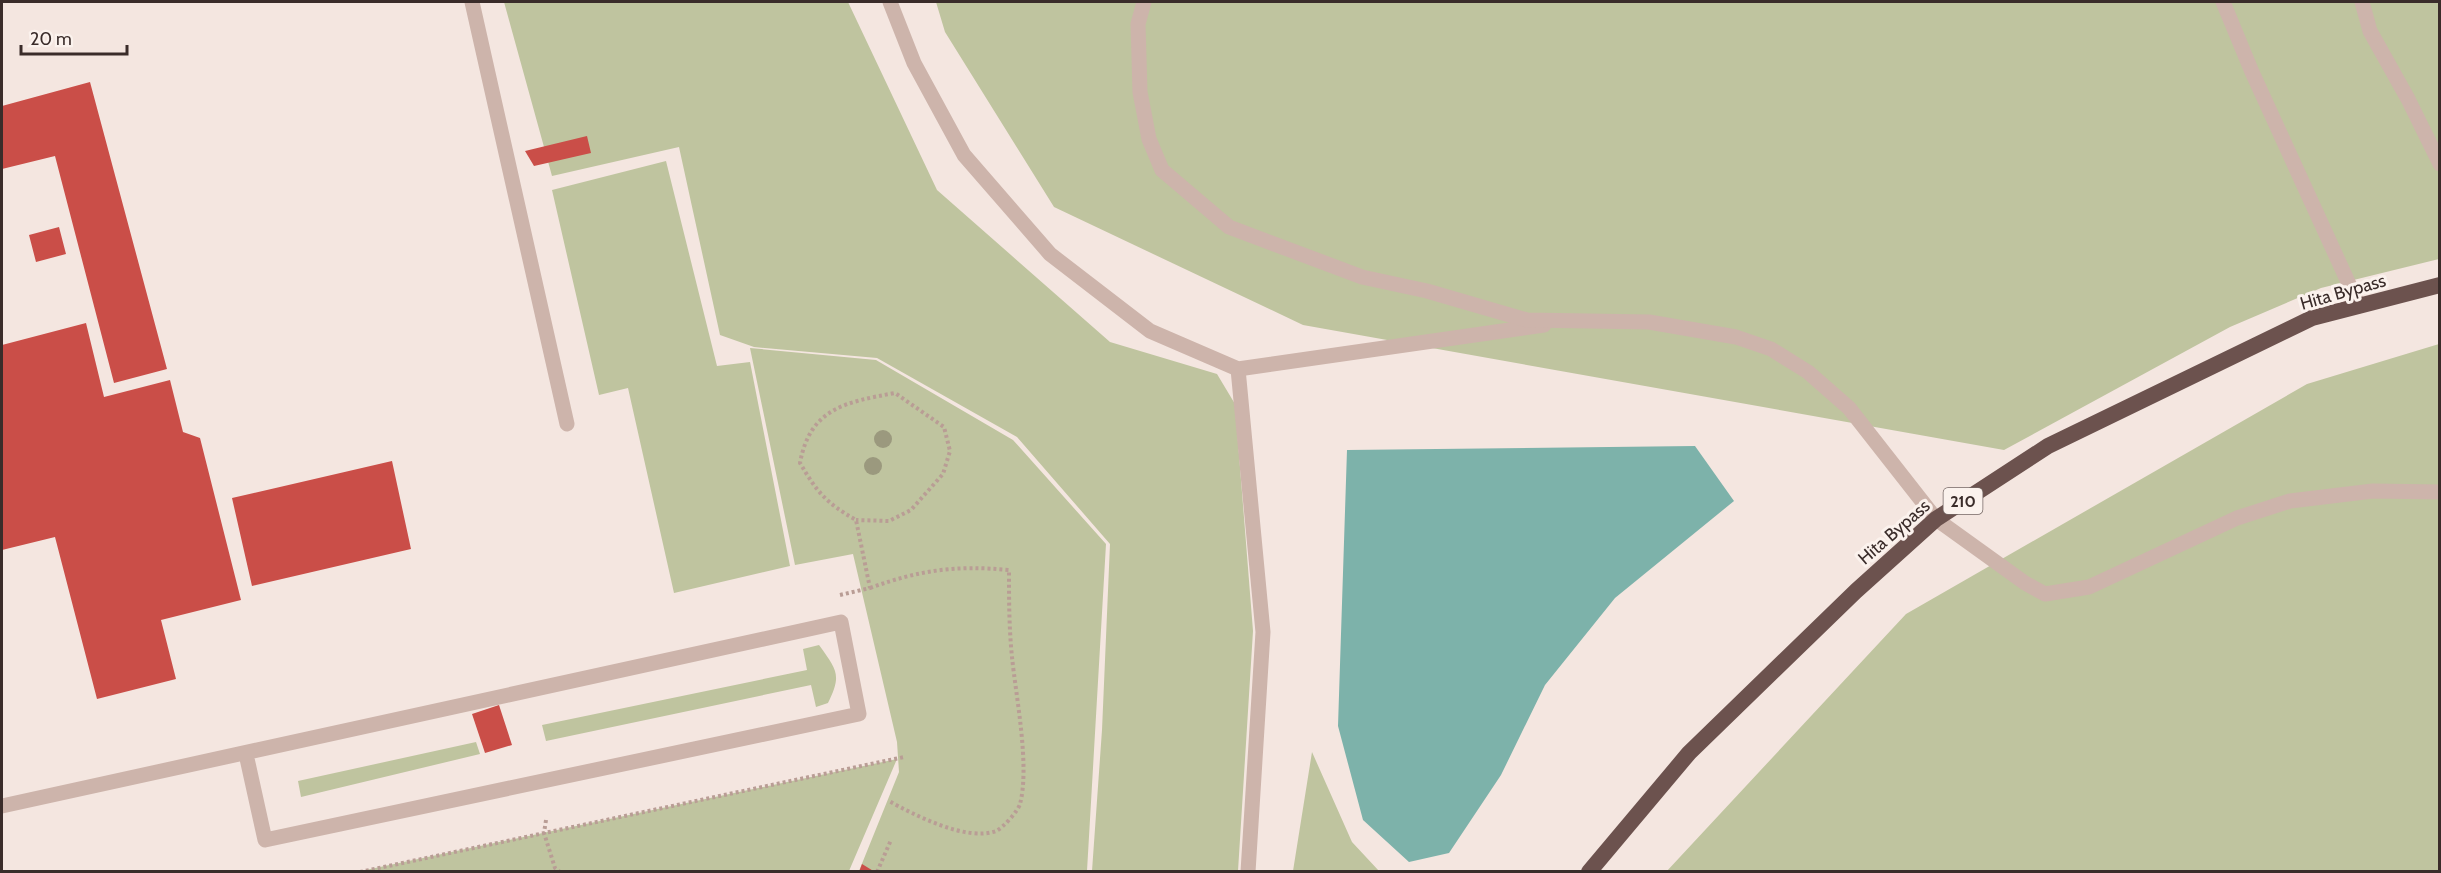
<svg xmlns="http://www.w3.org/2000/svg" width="2441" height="873" font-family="Cabin,sans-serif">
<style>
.green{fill:#bfc49f}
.water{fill:#7db2aa}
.building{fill:#ca4e48}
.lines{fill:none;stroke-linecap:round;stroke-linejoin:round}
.path{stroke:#b99d95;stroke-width:4;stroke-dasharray:3 3;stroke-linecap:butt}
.service{stroke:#cdb4ab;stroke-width:15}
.minor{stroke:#cdb4ab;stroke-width:15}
.trunk{stroke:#6c524e;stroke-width:16}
.tree{fill:#9b997e}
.labels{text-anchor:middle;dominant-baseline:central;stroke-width:6;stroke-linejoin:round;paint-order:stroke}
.shield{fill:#fbf2ed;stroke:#746764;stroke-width:1.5}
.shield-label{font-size:16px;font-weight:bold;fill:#3a2c2a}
.street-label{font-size:18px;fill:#3a2c2a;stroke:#fbf2ed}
</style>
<rect width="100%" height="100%" fill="#f4e6e0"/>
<path class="green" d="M504,2h344l89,188 173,152 107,32 18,30 18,227 -15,240h-146l10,-141 8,-186 -93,-107 -140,-79 -123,-11 -34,-12 -41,-188 -127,29z
M936,2h1503v257l-118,29 -91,39 -226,123 -701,-125 -249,-118 -109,-175z
M666,161l51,205 33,-4 40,204 -116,27 -46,-205 -29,7 -47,-205z
M2439,344v527l-773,1 240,-258 401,-230z
M750,348l126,12 137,80 93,104 -19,327h-228l40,-99 -2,-30 -44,-188 -58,11z
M819,645c18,25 23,30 9,58l-12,4 -5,-22 -265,56 -4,-16 265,-55 -4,-21z
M476,742l4,12 -179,43 -3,-16z
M1312,752l40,90 27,29h-86z
M897,759l-48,112h-488z"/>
<path class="water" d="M1695,446l39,55 -119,97 -70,87 -44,90 -52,78 -40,9 -46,-42 -25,-94 9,-276z"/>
<path class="building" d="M90,82l77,287 -53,14 -59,-227 -53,13v-63z
M587,136l4,17 -57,13 -9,-15z
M59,227l7,27 -30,8 -7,-27z
M86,323l18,74 66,-17 13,52 17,6 41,162 -80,20 15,59 -79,20 -42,-162 -53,13v-205z
M392,461l19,88 -159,37 -20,-88z
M499,705l13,40 -27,8 -13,-39z
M862,864l13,8h-16z"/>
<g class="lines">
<path class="path" d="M870,588c50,-18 86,-23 139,-18 0,30 0,58 3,87 4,40 18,109 8,147 -2,7 -17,24 -24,27 -29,11 -82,-16 -107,-30
M840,595l30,-7 -14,-68c-30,-17 -39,-28 -56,-57 10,-55 46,-61 95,-70l49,34 6,24 -7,23 -32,36 -22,11 -33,-1
M546,820l-2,13 11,35 5,4
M360,872l544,-115
M877,872l14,-32"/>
<path class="service" d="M472,2l95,422
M890,2l24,61 50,92 86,99 100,77 88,38
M2223,2l29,70 107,234
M2,806l839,-184 18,92 -594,126 -19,-86
M1248,872l15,-240 -25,-263 306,-44"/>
<path class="minor" d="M1144,2l-6,22 2,68 9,47 13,31 67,57 133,50 65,14 100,29 122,2 87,15 35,12 37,23 41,36 87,111 89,64 20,11 44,-7 148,-69 53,-17 83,-10 67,1
M2362,2l8,29 38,68 32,65"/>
<path class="trunk" d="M1589,872l100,-119 167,-162 80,-72 112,-73 264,-128 128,-33"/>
</g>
<g class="tree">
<circle cx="883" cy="439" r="9"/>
<circle cx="873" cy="466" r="9"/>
</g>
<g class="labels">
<rect class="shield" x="1943.5" y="488" width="39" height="26" rx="4.5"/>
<g class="shield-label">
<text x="1963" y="501">210</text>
</g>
<g class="street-label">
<text transform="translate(2343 292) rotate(-16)">Hita Bypass</text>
<text transform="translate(1894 532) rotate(-41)">Hita Bypass</text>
</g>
</g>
<rect width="2441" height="873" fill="none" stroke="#3a2c2a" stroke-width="6"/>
<path d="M21 45v9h106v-9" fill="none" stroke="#3a2c2a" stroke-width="3"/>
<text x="30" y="45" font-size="18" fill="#3a2c2a" stroke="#fbf2ed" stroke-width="4.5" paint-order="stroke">20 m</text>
</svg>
